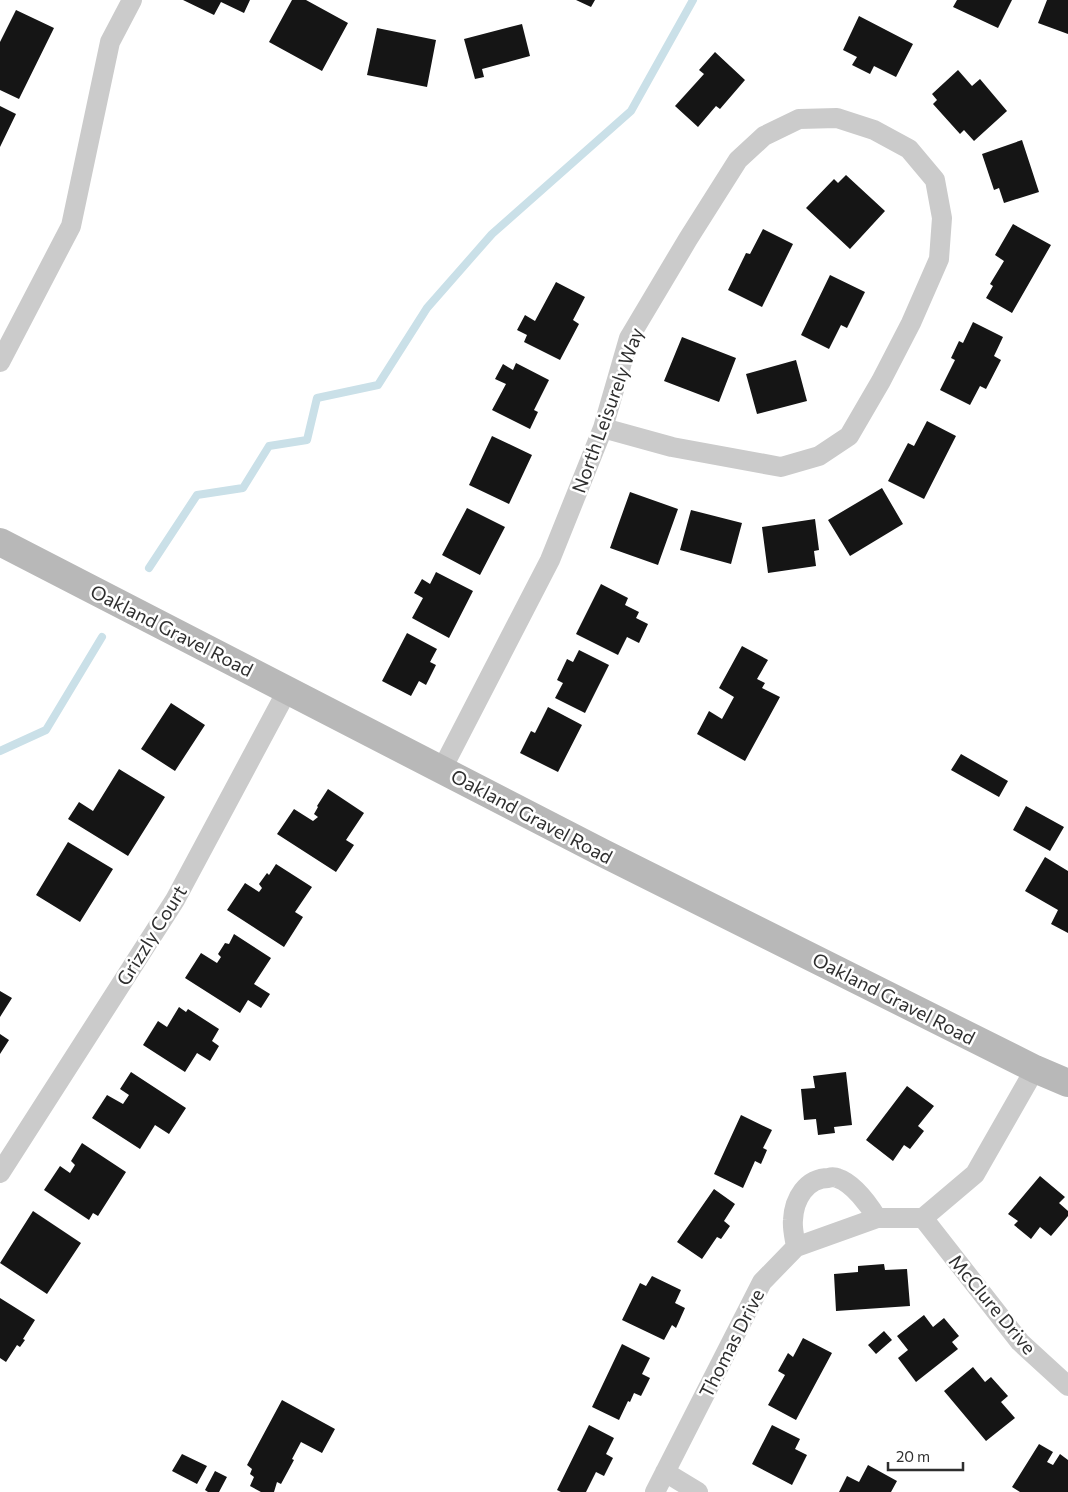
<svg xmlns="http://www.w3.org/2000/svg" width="1068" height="1492" font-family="Commissioner,sans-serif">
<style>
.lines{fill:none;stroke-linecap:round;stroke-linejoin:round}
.stream{stroke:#cae0e8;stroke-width:8}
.building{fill:#151515}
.street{stroke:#cbcbcb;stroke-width:20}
.secondary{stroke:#b8b8b8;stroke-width:28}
.labels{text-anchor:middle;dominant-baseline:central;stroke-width:5;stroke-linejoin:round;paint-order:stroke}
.street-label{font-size:19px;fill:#2e2e2e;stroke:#fff}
</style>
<rect width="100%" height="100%" fill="#fff"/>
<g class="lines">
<path class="stream" d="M149,568l48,-73 46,-7 26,-42 38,-6 10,-42 61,-13 49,-77 65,-74 139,-123 62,-111
M0,751l46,-21 56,-93"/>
</g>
<path class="building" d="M183,0h67l-6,13 -23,-11 -7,13z
M292,0h14l42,23 -26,48 -53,-29z
M576,0h19l-4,7z
M957,0h55l-14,28 -45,-21z
M1047,0h21v34l-30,-11z
M16,10l38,18 -35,71 -19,-9v-48z
M859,16l54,28 -17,33 -22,-11 -4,8 -18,-9 5,-8 -14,-7z
M522,24l8,32 -48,13 2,8 -9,2 -11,-40z
M377,28l59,12 -9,47 -60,-12z
M715,52l30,28 -25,29 -4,-3 -18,21 -23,-21 29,-32 -5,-4z
M958,70l14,16 8,-7 27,32 -33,30 -10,-11 -4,4 -27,-30 4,-4 -5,-6z
M0,106l16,8 -16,33z
M1022,140l17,52 -35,11 -5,-15 -5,2 -12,-36z
M846,175l39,36 -35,38 -44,-41 28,-29 4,4z
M1013,224l38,21 -39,68 -26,-15 7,-12 -3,-2 14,-23 -9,-6z
M763,229l30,15 -31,63 -34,-17 18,-37 4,1z
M830,275l35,17 -18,36 -6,-3 -12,24 -28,-14z
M556,282l29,15 -12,23 6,4 -19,36 -36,-18 3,-7 -10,-5 8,-15 10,6z
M973,322l30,15 -9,19 7,4 -15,29 -6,-3 -10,19 -30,-15 15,-30 -4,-2 8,-17 4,2z
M682,337l54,21 -17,44 -55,-21z
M796,360l11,41 -50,13 -11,-40z
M516,363l33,17 -15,30 4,2 -8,17 -38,-19 14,-26 -11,-5 8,-15 10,6z
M927,421l29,15 -32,63 -36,-18 20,-38 6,3z
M492,436l40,19 -23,49 -40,-19z
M882,488l21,36 -53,32 -22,-36z
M630,492l48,17 -20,56 -48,-17z
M467,508l38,19 -25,48 -38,-20z
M691,510l51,13 -11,41 -51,-14z
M815,519l4,31 -5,1 2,15 -48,7 -6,-46z
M436,572l37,19 -24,47 -37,-20 11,-20 -9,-5 8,-14 8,5z
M601,584l27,14 -3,7 14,7 -3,6 12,6 -9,19 -12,-6 -9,18 -42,-21z
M407,633l30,16 -7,13 6,3 -10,20 -7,-4 -8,15 -29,-15z
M742,646l26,14 -11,19 8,4 -3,5 18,9 -35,64 -48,-27 12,-23 13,8 12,-22 -15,-9z
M579,650l30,15 -24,48 -30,-15 8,-15 -6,-3 10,-21 6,3z
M171,703l34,22 -30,46 -34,-22z
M548,707l34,18 -24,47 -38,-19 11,-22 4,2z
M961,754l47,27 -9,16 -48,-27z
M119,769l46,28 -37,59 -60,-37 11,-17 14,9z
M328,789l36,24 -18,27 8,5 -18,27 -59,-38 17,-25 19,12 5,-4 -4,-3 4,-7 -1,-1z
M1026,806l38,21 -14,24 -37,-21z
M68,842l45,27 -33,53 -44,-27z
M1045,857l23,14v62l-17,-9 7,-14 -33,-19z
M276,864l36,23 -17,25 8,5 -19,30 -57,-37 18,-27 14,9 3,-4 -3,-4 8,-11 2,2z
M234,934l37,24 -17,26 16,10 -9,14 -13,-8 -8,13 -55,-35 16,-25 16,10 4,-6 -3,-3 7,-11 4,1z
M0,991l12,7 -12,19z
M179,1007l7,5 2,-3 31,20 -7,12 7,5 -9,15 -13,-8 -12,19 -42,-27 15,-24 9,6z
M0,1034l9,6 -9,14z
M131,1072l55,36 -17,26 -14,-9 -15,24 -48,-31 15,-23 16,9 6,-9 -9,-6z
M846,1072l6,53 -18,2 1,6 -17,2 -2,-16 -12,1 -3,-31 14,-1 -2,-12z
M907,1086l27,20 -16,20 6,5 -14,18 -6,-4 -11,16 -27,-21z
M741,1115l31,15 -9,18 4,2 -6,14 -6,-3 -12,27 -29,-14z
M82,1143l44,29 -28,44 -5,-3 -4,7 -45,-30 16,-24 10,7 5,-8 -4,-4z
M1040,1176l25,21 -6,6 9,8v5l-17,20 -11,-9 -9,12 -17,-14 4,-4 -10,-7z
M714,1189l21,15 -11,17 6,5 -9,13 -4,-2 -15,22 -25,-17z
M33,1211l48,32 -34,51 -47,-31z
M884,1264l1,6 22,-1 3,37 -74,5 -2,-37 24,-2v-6z
M652,1276l29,14 -6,13 10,5 -9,20 -4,-3 -8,15 -42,-20 18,-37 6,3z
M0,1298l35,22 -12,19 2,1 -5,7 -3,-2 -11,17 -6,-4z
M924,1315l9,12 11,-9 15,18 -7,6 6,7 -42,33 -18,-24 10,-8 -11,-14z
M884,1331l8,9 -16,14 -8,-9z
M803,1338l29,15 -36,67 -28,-15 17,-30 -7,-4 10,-18 5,4z
M622,1344l28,14 -8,16 8,4 -9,18 -7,-3 -4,9 -2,-1 -9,19 -27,-13z
M973,1367l12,15 6,-5 17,19 -7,6 14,16 -29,23 -42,-50z
M282,1400l53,29 -13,24 -21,-11 -9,17 2,1 -13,24 -4,-2 -3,10h-13l-11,-6 4,-9 -4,-3 2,-5 -5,-4z
M589,1425l25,13 -8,16 7,4 -9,18 -8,-4 -10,20h-25l-4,-2z
M772,1425l28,14 -5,10 12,6 -15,30 -40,-21z
M1039,1444l14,8 -6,10 6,3 7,-11 8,6v32h-48l-8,-5z
M182,1454l25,12 -10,18 -25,-13z
M868,1465l29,16 -6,11h-52l8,-16 12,6z
M215,1471l12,6 -8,15h-11l-3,-2z"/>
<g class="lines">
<path class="street" d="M0,362l71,-136 39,-184 22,-42
M442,769l108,-209 53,-132 26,-90 59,-99 50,-79 26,-24 35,-17 38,-1 37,12 35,19 26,31 7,38 -3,41 -28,64 -30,58 -32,55 -30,20 -38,11 -109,-20 -69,-19
M0,1173l175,-273 113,-211
M923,1218l97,124 48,44
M796,1247c-1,-8 -4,-18 -3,-27 1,-21 13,-42 36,-42 1,-1 6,-1 8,0 16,5 32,27 40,40
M665,1472l33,20
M655,1492l107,-210 34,-35 81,-29h46l52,-44 60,-105"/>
<path class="secondary" d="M0,542l603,311 432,216 33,14"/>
</g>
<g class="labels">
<g class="street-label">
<text transform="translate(607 410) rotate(-70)">North Leisurely Way</text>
<text transform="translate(172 630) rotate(27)">Oakland Gravel Road</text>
<text transform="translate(532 816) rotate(28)">Oakland Gravel Road</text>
<text transform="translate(151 935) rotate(-58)">Grizzly Court</text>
<text transform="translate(894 998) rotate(27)">Oakland Gravel Road</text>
<text transform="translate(993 1304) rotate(50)">McClure Drive</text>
<text transform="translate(731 1343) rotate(-63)">Thomas Drive</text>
</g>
</g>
<path d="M888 1462v8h75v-8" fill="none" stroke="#2e2e2e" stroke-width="2.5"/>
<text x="896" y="1462" font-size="15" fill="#2e2e2e" stroke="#ffffff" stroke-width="4" paint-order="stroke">20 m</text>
</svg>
